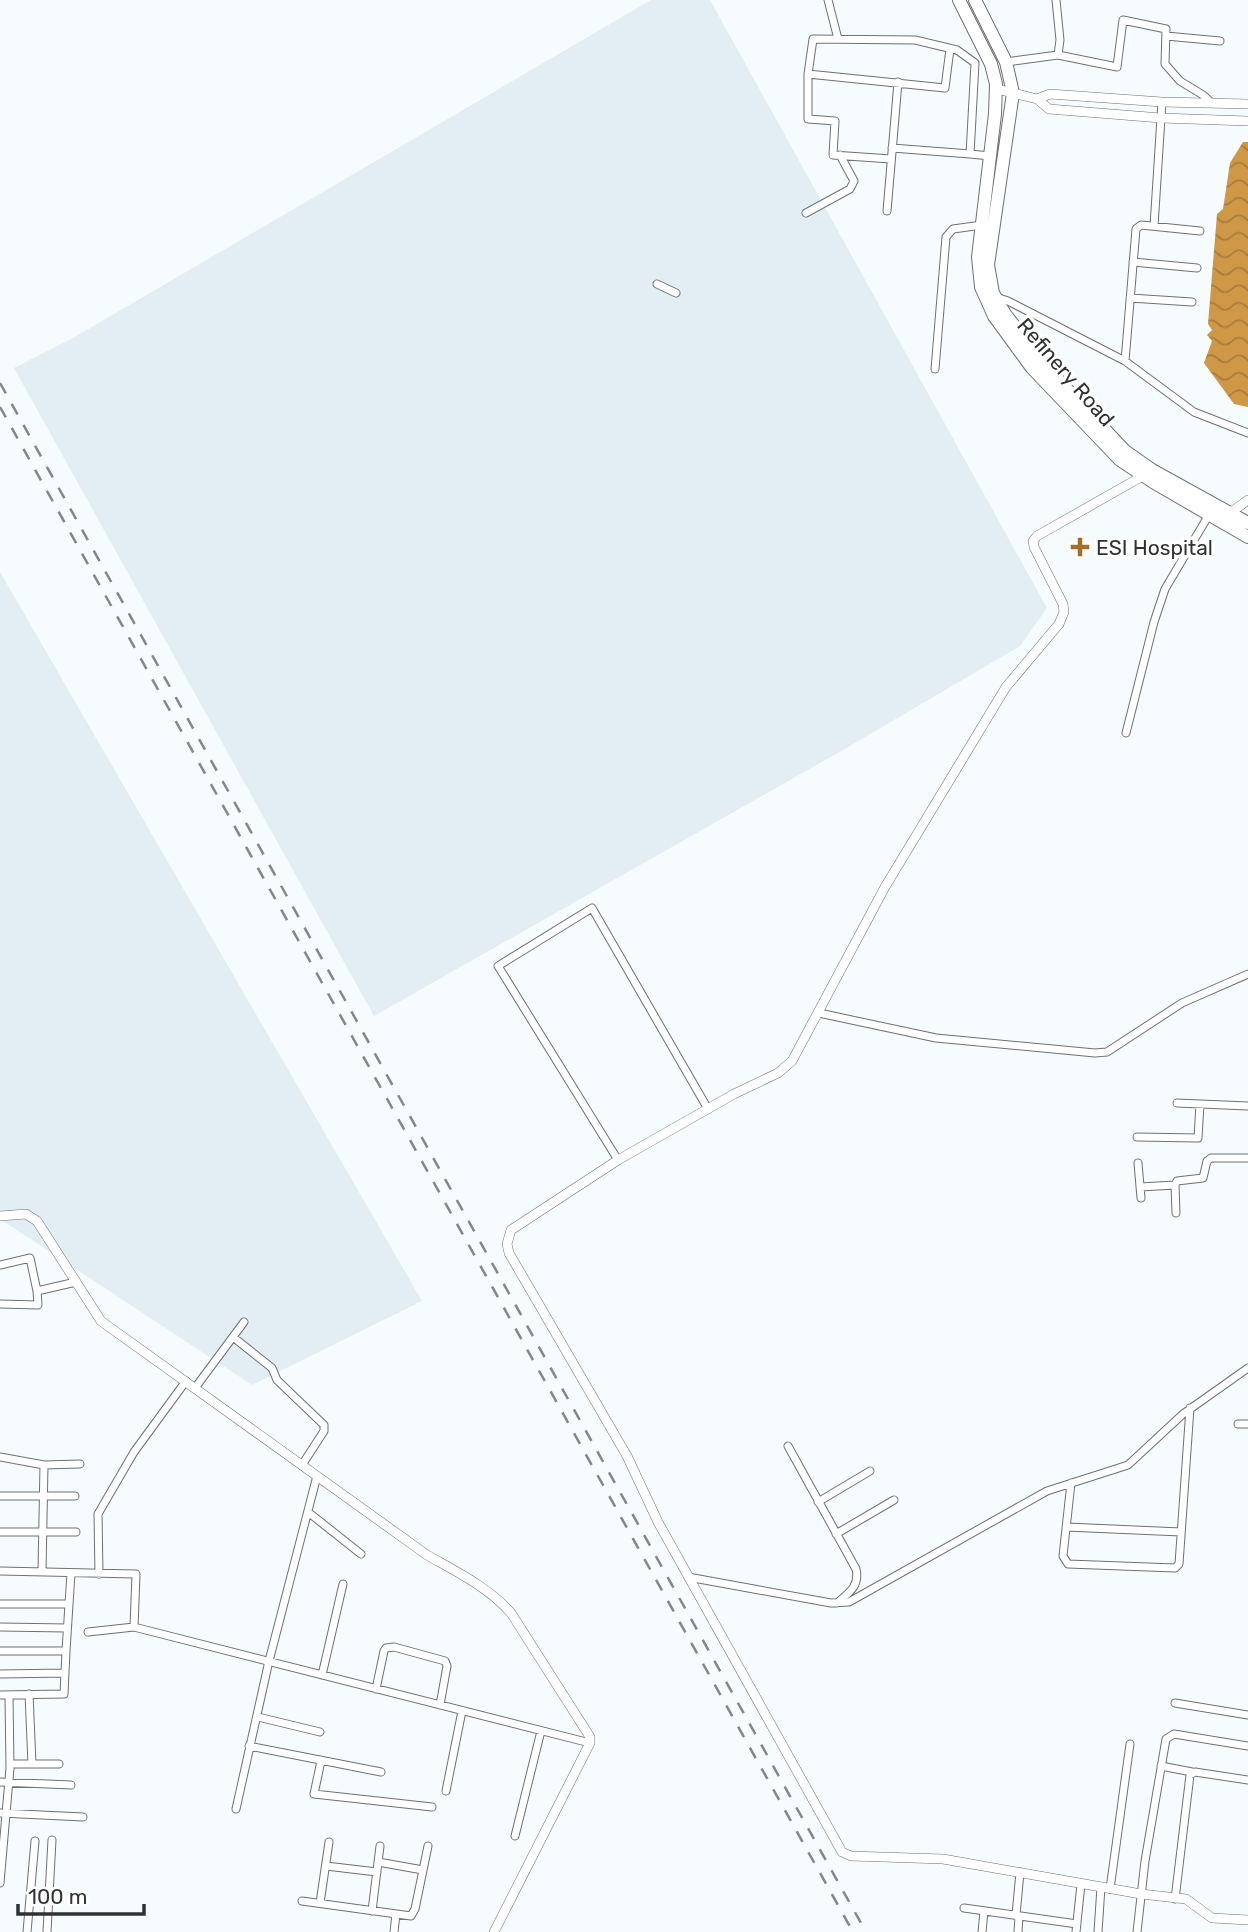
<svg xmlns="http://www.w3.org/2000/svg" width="1248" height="1932" font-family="Rubik,sans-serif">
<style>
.built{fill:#e2eef4}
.water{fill:url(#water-waves)}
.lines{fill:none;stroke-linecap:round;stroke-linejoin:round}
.minor-casing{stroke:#6d7173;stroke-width:9}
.tertiary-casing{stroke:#6d7173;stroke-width:10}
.primary-casing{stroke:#6d7173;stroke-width:14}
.minor{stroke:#fff;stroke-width:7}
.tertiary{stroke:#fff;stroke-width:9}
.primary{stroke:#fff;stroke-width:12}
.rail{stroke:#848688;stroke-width:2.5;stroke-dasharray:12 12;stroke-linecap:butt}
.poi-dot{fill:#a07124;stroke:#fff;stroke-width:2.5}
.labels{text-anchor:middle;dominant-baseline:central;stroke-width:7;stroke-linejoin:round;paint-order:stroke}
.street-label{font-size:21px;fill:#303132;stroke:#fff}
.poi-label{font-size:21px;fill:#303132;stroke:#fff;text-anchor:start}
</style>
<defs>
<pattern id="water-waves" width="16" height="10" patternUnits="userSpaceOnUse" patternTransform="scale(1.75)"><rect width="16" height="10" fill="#ce9847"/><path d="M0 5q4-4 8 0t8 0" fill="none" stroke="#a87d3c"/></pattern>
</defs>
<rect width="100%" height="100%" fill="#f6fbfd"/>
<path class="built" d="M651,0h59l337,608 -27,38 -177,104 -469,266 -360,-648 59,-30z
M0,572l422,729 -170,84 -252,-166z"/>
<path class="water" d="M1243,142h5v265l-14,-3 -30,-41 8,-22 -5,-6 5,-5 -4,-6 9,-110 6,-5 7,-46z"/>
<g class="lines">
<g class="minor-casing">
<path id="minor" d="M828,0l10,39
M1166,36l54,5
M1058,55l59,12 6,-47 43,9 -1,35 15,17 23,14 9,8
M1006,62l52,-7 2,-15 -4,-40
M808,74l137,14 5,-39
M970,154l20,2
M891,159l-58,-4 2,-34 -27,-2v-45l5,-35 102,1 42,10 18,13 -5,91 -78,-6
M887,211l11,-129
M806,213l44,-24 4,-8 -14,-26
M1154,226l8,-124
M1133,262l64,6
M657,284l19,9
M996,297l12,4 117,60 69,51 54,21
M1130,298l62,4
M1125,361l11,-132 5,-4 59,6
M935,369l11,-132 7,-8 29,-4
M1126,733l28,-111 11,-33 45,-76
M819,1013l117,25 159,15 12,-1 75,-49 66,-29
M1177,1103l71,3
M1137,1137l61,1 2,-34
M618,1160l-120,-194 94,-58 116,201
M1138,1163l3,35
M1140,1187l35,-2
M1176,1213l-1,-28 2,-4 26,-3 4,-17 4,-3h37
M0,1265l30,-7 7,33 39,-9
M0,1304l38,1 -1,-14
M233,1337l39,31 5,12 47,45v6l-22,34
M195,1388l49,-66
M1238,1424h10
M788,1446l68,123c4,17 -7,24 -19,34
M0,1457l44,8 36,-1
M1071,1483l-8,73 5,8 107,4 4,-4 11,-156
M0,1496h75
M818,1502l52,-31
M308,1512l53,42
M1066,1527l115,5
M0,1532h76
M836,1534l58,-34
M0,1571l136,3 -2,53
M42,1571l2,-106
M99,1574l-1,-60 36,-62 52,-71
M688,1577l143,26 18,-1 198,-111 81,-26 55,-51 65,-46
M0,1604h69
M0,1627l67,1
M88,1632l46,-5 456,116
M0,1651h66l-2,43 -64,1
M66,1651l5,-78
M0,1674l65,-1
M322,1675l21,-91
M376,1689l8,-38 2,-3 8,-1 51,14 2,5 -7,39
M29,1694l3,70
M1175,1703l73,12
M258,1717l62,15
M249,1746l132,26
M321,1761l-7,33 118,13
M10,1764h49
M1161,1766l31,6
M0,1782l71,3
M446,1791l16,-80
M236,1809l33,-148 48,-185
M0,1813l83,4
M515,1836l26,-105
M378,1862l45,8
M326,1866l51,6
M0,1883l10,-115 -1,-73
M1110,1889l20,-145
M1175,1899l15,-124 5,-3 53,8
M302,1901l109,15 4,-7 13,-63
M320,1903l9,-61
M964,1908l113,16
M372,1911l8,-65
M1016,1915l4,-43
M27,1932l8,-91
M47,1932l5,-92
M394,1932l2,-18
M982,1932l2,-21
M1018,1932l1,-16
M1076,1932l5,-48
M1098,1932l3,-45
M1137,1932l8,-71 21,-122 8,-5 74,12"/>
</g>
<g class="tertiary-casing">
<path id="tertiary" d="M997,89l40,10 12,10 112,9 87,3
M1037,99l13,-5 112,8 86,2
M1148,473l-111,63 -4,5 1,6 29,57 1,8 -5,12 -53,63 -121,200 -93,174 -14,12 -44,21 -116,66 -107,70 -4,14 2,9 118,203 31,66 184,330 9,4 92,3 198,35 45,5 26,19 36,2
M1230,513l18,-13
M0,1216l26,-2 11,7 64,100 326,234c30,17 61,32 84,58l79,124v6l-96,189"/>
</g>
<g class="primary-casing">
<path id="primary" d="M959,0l32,64 5,20 -1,30 -17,143 3,30 13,29 38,52 88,92 33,22 95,55
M975,0l31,62 7,31 -25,172 5,28 12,21 43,55 77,82 27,19 96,53"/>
</g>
<use href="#minor" class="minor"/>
<use href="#tertiary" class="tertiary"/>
<use href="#primary" class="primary"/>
<path class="rail" d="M0,383l866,1549
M0,407l853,1525"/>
</g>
<path class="poi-dot" d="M1076.5 536.5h7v7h7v7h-7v7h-7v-7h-7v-7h7z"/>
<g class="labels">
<g class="street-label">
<text transform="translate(1066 372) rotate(49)">Refinery Road</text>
</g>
<g class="poi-label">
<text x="1096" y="547">ESI Hospital</text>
</g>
</g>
<path d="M18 1904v10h126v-10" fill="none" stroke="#303132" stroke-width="3.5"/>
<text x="28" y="1904" font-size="21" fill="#303132" stroke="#ffffff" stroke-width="5" paint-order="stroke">100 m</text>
</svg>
